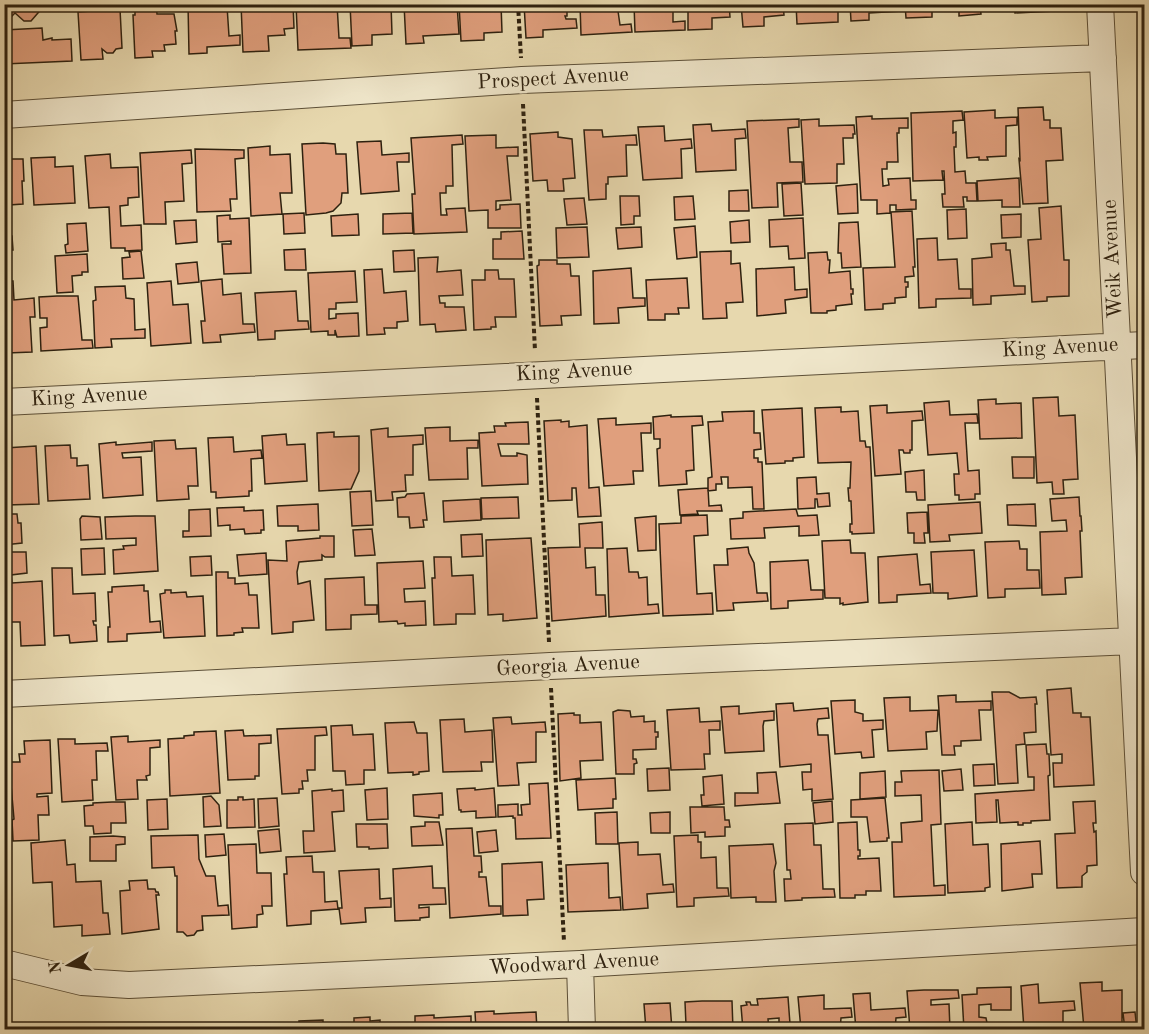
<svg xmlns="http://www.w3.org/2000/svg" width="1149" height="1034" font-family="'Old Standard TT',serif">
<style>
.building{fill:#e09f7d;stroke:#2e210f;stroke-width:1.5}
.lines{fill:none;stroke-linecap:round;stroke-linejoin:round}
.street-casing{stroke:#5c4f37;stroke-width:28}
.path{stroke:#2e210f;stroke-width:4;stroke-dasharray:4.5 3;stroke-linecap:butt}
.street{stroke:#efe6ca;stroke-width:26}
.labels{text-anchor:middle;dominant-baseline:central;stroke-width:5;stroke-linejoin:round;paint-order:stroke}
.street-label{font-size:21px;fill:#2e210f;stroke:#efe6ca}
</style>
<rect width="100%" height="100%" fill="#e7d8ae"/>
<filter id="stains"><feTurbulence type="fractalNoise" baseFrequency=".00333" numOctaves="4"/><feColorMatrix values="0 0 0 0 .2 0 0 0 0 .09 0 0 0 0 .02 0 0 0 .5 -.17"/></filter>
<radialGradient id="worn" r=".72"><stop offset=".6" stop-color="#630" stop-opacity="0"/><stop offset="1" stop-color="#630" stop-opacity=".3"/></radialGradient>
<path class="building" d="M4,4h38l2,2 -13,15h-7l-9,-8 -5,5 -6,-5z
M135,4h21l1,10h17l3,17h-2l1,13 -12,1 1,6h-13l1,6 -18,1 -2,-43h2z
M188,4l39,2 2,30 11,-1v10l-33,2v6l-18,1z
M241,4h52l1,24 -10,1 1,6 -17,1 1,15 -26,1z
M296,4h41l2,34h11l1,10 -53,2z
M350,4h41l1,30 -20,1v10l-20,1z
M404,4h53l2,30 -36,2 1,7 -18,1z
M459,4h42l1,28 -18,1v7l-23,1z
M524,4h43v12h-2l1,3h10l1,9 -34,2v7l-17,1z
M580,4h37l3,21 11,-1 1,8 -51,3z
M634,4h39v18l12,-1v9l-50,2z
M688,4h41l1,13 -18,1v11l-24,1z
M741,4h42l1,11 -20,2v9l-21,1z
M796,4h42v18l-41,2z
M850,4h51l1,7 -33,2v7l-18,1z
M905,4h27v13l-26,1z
M959,4h42v1l-21,1 1,8 -22,2z
M1015,4h40v7l-40,2z
M120,9l2,39 -6,1 -3,4h-6l-5,-4 1,10 -22,1 -3,-48z
M42,28l1,12 9,-2v2l19,-1 1,22 -68,3v-34z
M1043,107l1,13h6v8h11l2,32 -17,1 2,42 -25,1 -4,-45 1,1 -2,-52z
M995,110v8l22,-1v8l-11,1v30l-19,1 1,3h-9v-3l-12,1 -3,-46z
M962,111l1,9 -10,1v12l3,-1v15h-2l1,25 10,-1 1,12h10l1,18h-10v-4h-4l1,10h-21l-1,-13h3l-1,-23h-2l1,9 -30,1 -2,-68z
M872,116v3l36,-1v10h-9v5h-2l1,29h-11v7h-5l1,17 6,-1 -1,-6 22,-1 1,22h5v9l-20,1v-5h-6v8l-13,1v-14h-16l-5,-83z
M799,119v8l-11,1 2,34h12l1,20 -26,1 1,24 -26,1 -5,-87z
M819,119v7l35,-1 1,9h-2v4h-10l1,26h-7v19l-32,1 -4,-64z
M711,124l1,7 33,-2 1,9 -11,1 1,31 -40,2 -3,-47z
M664,126l1,15 26,-2 1,9 -11,1 1,29 -39,2 -5,-53z
M584,130h18l1,7 33,-2 1,10h-11l1,31 -19,1v7h-2v15l-17,1z
M558,132v5l14,2 3,39 -12,1 1,12h-16l-1,-11 -14,1 -3,-47z
M462,135l1,9 -11,1 1,41h-7v7h-6l1,22h6l-1,-6 19,-1 2,24 -53,2 -2,-40h3l-4,-56z
M496,135v13l22,-1v9h-11l4,44 -15,1v9l4,-1v-4l20,-1 1,24h-33v-18l-19,1 -4,-75z
M381,141l1,14 27,-2v9h-12l2,29 -38,3 -4,-52z
M323,143l12,1 1,10h10l2,39h-6l-1,10 -8,8 -7,2 -20,2 -4,-71z
M270,146v9l20,-1 2,39h-12l2,21 -31,2 -3,-68z
M195,149l49,1v8l-9,1 2,40h-7l1,12 -34,1z
M191,150l1,13 -10,1 2,37 -19,1 1,22h-22l-4,-71z
M110,154l1,14 27,-1 1,30 -11,1v7l-8,1 1,20 20,-1 1,25 -17,1v-3h-14l-2,-41 -20,1 -4,-52z
M55,157v10l18,-1 2,37 -41,2 -3,-47z
M4,159h19l1,22h-2l1,23 -14,1 -1,31h4l1,14h-9z
M1019,178l1,29h-18v-7l-24,1 -1,-20z
M801,183l2,32 -19,1 -2,-32z
M857,184l1,29 -20,1 -2,-28z
M748,190l1,21h-20v-20z
M620,196h19l1,20h-6v8l-13,1z
M693,196l2,23 -20,1 -1,-23z
M584,198l3,26 -20,1 -3,-26z
M1061,206l3,54h5v36l-22,1v4l-15,1 -4,-62 13,-1 -2,-31z
M966,209l1,29 -19,1 -1,-29z
M912,211l3,56h-2l1,9 -9,1v5h3v5h-2v10l-11,1v5l-12,1v5l-18,1 -2,-42 32,-1 -4,-55z
M304,213l1,20 -21,1 -1,-20z
M412,213l1,20 -30,1v-20z
M358,214l1,21 -27,1 -1,-20z
M1021,214v23l-19,1 -1,-23z
M230,215v4l19,-1 2,55 -27,1 -2,-30h9v-3l-13,1 -1,-26z
M803,218l2,40 -16,1 -1,-13 -18,1 -1,-27z
M196,220l1,22 -21,2 -2,-23z
M749,220l1,22 -19,1 -1,-21z
M858,222l3,45 -19,1 -1,-15h-3l1,-30z
M86,223l2,28 -22,2 -1,-8 3,-1 -1,-20z
M695,226l2,31 -20,2 -3,-31z
M587,227l2,30 -32,1 -1,-30z
M641,227l1,20 -24,2 -2,-21z
M522,231l2,28h-31v-20h8v-7z
M937,238l1,22 19,-1 2,30h12v9l-35,1v8l-17,1 -2,-69z
M1006,243v7h4l4,36h11v8l-34,2v8l-18,1 -1,-46 20,-2 -1,-13z
M305,249l1,21h-21l-1,-20z
M414,250l1,21 -21,1 -1,-21z
M141,251l3,27 -21,1 -1,-21 8,-1 -1,-5z
M731,251v13l9,-1 3,39 -17,1 1,15 -24,1 -3,-67z
M827,252l1,8h2l-1,13 21,-2 1,18h2v5h-2l1,10 -16,2v4l-9,1v2h-16l-3,-60z
M87,254l1,18h-6v3l-10,1 1,16 -16,1 -2,-37z
M438,257l-1,15 24,-2 2,25 -24,1 1,7h5v4h19l2,23 -30,2 -1,-8 -15,1 -2,-67z
M539,260h18v4h13l1,12h8l2,39 -20,1 1,9 -22,1 -3,-60 2,-1z
M197,262l2,20 -21,2 -2,-20z
M794,267l1,23 12,-1v8l-22,3 1,13 -29,3 -1,-47z
M8,268l1,13h4l1,19 20,-2 1,19h-5l2,35 -25,1 -1,-13h-2v-71z
M631,268l2,30h12v8l-27,2 1,15 -25,1 -1,-53z
M382,269l2,24 22,-2 2,30 -11,1v6h-13l1,6 -18,1 -3,-65z
M485,270h13l1,9h15l2,38h-21l1,10h-5v2l-17,1 -2,-50h13z
M355,271l2,31 -21,1v6h-7v10l7,-1v-4l22,-1 1,23 -22,1 -2,-7v5h-7v-4l-17,1 -3,-59z
M687,278l2,30h-11l1,6h-14v6h-17l-2,-40z
M222,279l1,16 18,-2 2,31h11l1,8 -35,3 1,7 -18,1 -2,-22h4l-4,-40z
M171,281l2,24 15,-1 3,39 -40,3 -4,-63z
M125,286l1,12 8,1 1,31 10,-1v9l-34,1 1,8 -17,1 -2,-47 3,-1 -1,-13z
M296,291l2,30h10l1,8 -34,2v8l-17,1 -3,-47z
M57,296h21l4,44h10l1,8 -52,3 -1,-23 7,-1v-9h-7l-1,-21z
M1058,397l1,19 16,-1 3,64 -15,1 1,14h-11l-1,-12 -15,1 -4,-85z
M996,399v5l25,-1 1,35 -42,1 -2,-39z
M949,401l1,14 27,-1 1,9h-13l3,48 11,-1 1,24h-5v5l-16,1v-5h-4l-1,-21h5l-2,-21 -29,2 -4,-52z
M887,405v8l35,-2 1,9 -11,1v29h-2v3h-6l-1,-3h-4l2,24 -26,2 -5,-70z
M841,407v5l17,-1 2,30h5l1,6h4l4,86 -22,1v-2h-2v-8h2l-1,-23h-2l-1,-13h2l1,-26 -33,1 -3,-55z
M802,408l2,49 -11,1v3h-8v2l-19,1 -4,-54z
M754,411v22h6l1,16 -7,1v8h4v4h4l2,47h-11l-1,-22 -24,1v-11h-7l1,7h-6v6l-8,1v-13l4,-1 -4,-55 15,-1 -1,-9z
M671,415v2l31,-1 1,9 -11,1 2,44 -8,1 1,13 -28,2 -2,-37 3,-1v-9h-6l-1,-22z
M616,418v7l35,-2v10h-10l2,38h-10l1,13 -30,2 -6,-67z
M561,420v2l8,-1v6l18,-2 2,63 10,-1 2,29 -23,1 -2,-29h-4v12l-24,1 -4,-80z
M528,422l1,22h-31l3,12h16v-3l10,2 1,29 -46,2 -3,-53 16,-1 -1,-6h12l-1,-3z
M450,427v14l28,-1v8h-11l1,31 -39,1 -4,-52z
M388,428v9l35,-2v9l-10,1v30h-8l1,16 -14,1 1,8 -17,1 -5,-71z
M334,432v5l25,-1v35l-8,18 -32,2 -2,-58z
M286,434l1,11 18,-1 2,37 -42,3 -3,-48z
M233,437l1,15 27,-2 1,8 -11,1 1,32h-3v5l-33,2v-6h-5l-3,-54z
M175,440l1,9 20,-1 2,38h-10l1,13 -32,2 -3,-60z
M116,442v3l36,-3v9l-30,2 1,5 18,-1 2,38 -40,3 -4,-54z
M70,445l1,13h6v8l11,-1 2,34 -42,2 -3,-55z
M36,446l3,58 -32,1v9h10l1,9h3l1,20 -18,2 1,-97z
M1012,457h22v21h-21z
M924,470l1,30h-8l-1,-8h-10l-1,-20z
M816,477l1,17 12,-1 1,13 -12,1 -1,-8h-2v9l-17,1 -1,-31z
M708,488l1,18 12,-1 1,6h-25l1,3 -18,1 -2,-25z
M371,491l2,34 -21,1 -2,-34z
M424,493l3,27h-4l1,7 -14,1 -1,-11h-11l-1,-19 8,-1 2,-3z
M518,497l1,21 -37,1 -1,-21z
M1079,497l1,19h1l1,15h-2l2,46 -17,1 1,16 -24,1 -2,-63 27,-1 -1,-11 -14,1 -2,-22z
M480,499l1,21 -37,2 -1,-21z
M980,502l2,31 -33,2 1,6 -20,1 -2,-37z
M318,504l1,26 -21,1v-5h-20l-1,-20z
M1035,504l1,22 -28,-1 -1,-20z
M244,507v4l19,-1 1,20h-3v3l-16,1 -1,-5 -14,1v-5l-12,1 -1,-18z
M210,509l1,27 -28,1v-6h6v-21z
M796,509l2,7 19,-1 2,20 -20,1v-10l-35,2 1,10 -34,1 -1,-20 13,-1v-6z
M927,512l1,21h-4l1,10h-11v-10h-6l-1,-20z
M707,515l1,20 -14,1 3,58 15,-1 1,21 -50,2 -4,-92 22,-1v-7z
M82,516l18,1 2,22 -21,1 -1,-21z
M135,516h20l3,55 -44,3 -1,-24 11,-1 -1,-3 13,-1v-7l-30,1 -1,-22z
M656,516v34l-18,1 -3,-33z
M602,522l1,26h-18l1,20 9,-1 1,28h9l1,21 -54,5 -4,-73 32,-1 -1,-23z
M372,529l3,26 -20,1 -2,-26z
M482,534l1,22 -21,1 -1,-22z
M320,536h14v21h-9l-3,-2v5l-23,2 -2,10 1,12 12,-3 4,39 -21,2v10l-21,2 -4,-74 19,1 -1,-20 34,-3z
M531,538l6,80 -34,3v-7l-15,1 -2,-75z
M850,540l1,13h14l3,49 -25,3v-2l-3,1v-6h-15l-3,-57z
M1019,541l1,8h7v21h12l1,18 -35,1v8l-17,1 -3,-56z
M748,547l1,6 5,10 3,30h10l1,8 -35,2 1,7 -17,1 -3,-46h14l-1,-16z
M104,548l1,26 -23,1 -1,-26z
M627,548l2,24h9l1,6 8,-1 1,28 10,-1 1,9 -50,4 -2,-68z
M974,550l3,46 -29,3v-6h-15l-2,-41z
M4,552h22l1,21 -16,2 1,8 30,-2 3,64 -24,1 -1,-24h-16z
M266,553l1,21 -28,2 -2,-21z
M917,554l3,31 10,-1 1,9 -34,2v7l-18,1 -1,-46z
M211,556l1,19 -21,1 -1,-19z
M434,557h17l1,19 21,-1 2,39h-19v10l-22,1 -2,-47h3z
M808,560l3,30h12v9l-35,2v7l-17,1 -1,-47z
M423,561l2,27 -21,1 1,13 20,-1 1,24 -21,1v-3l-7,1 -1,-3 -18,1 -2,-59z
M52,568h20l1,26 22,-1 1,28h-3l1,4h2l1,16 -27,2 -1,-8 -15,1z
M216,572h12v6h7v6l13,-1 1,12h8l2,33h-17l1,4 -9,1v2l-17,1z
M364,577l1,28h12v9l-26,1v14l-25,1 -1,-51z
M144,585v6h4l2,31 10,-1 1,11 -34,2v7l-19,1v-15h2l-2,-35h4v-5z
M165,590h6v3l15,-1 1,5 16,-1 2,40 -41,2 -4,-44 5,-1z
M1071,688l2,25h8v4h9l4,68 -40,2 -1,-24h9v-9l-11,1 -4,-65z
M992,692h17l11,6 16,-1 1,7h-2l1,28 -12,1 1,11 -9,1 2,38 -20,1z
M956,695v7l35,-1v9h-12l2,30 -20,1v5h-7l1,9h-13l-4,-59z
M910,697v14l28,-1 -1,21 -11,1 1,17 -39,2 -4,-53z
M855,700v12l8,2v7l20,-1v9l-11,1 2,27 -12,1 -1,-6 -26,2 -4,-53z
M793,703l1,8 34,-3 1,10 -11,1 -1,5 1,11h10l5,64 -21,2v-12l-9,1 -1,-18h9v-8l-31,3 -4,-63z
M739,706v8l35,-3v9l-10,1 -1,5 1,25 -39,2 -4,-46z
M699,708l1,14 20,-1v9h-11l1,24h-6l1,15 -34,1 -4,-60z
M618,710l12,1 1,6 13,-1v6l11,-1v11h3v5h-2v12l-23,1v9h3l1,4 -3,1v10h-18l-3,-62z
M574,713v2h6v8l21,-1 2,38 -23,1 1,17 -21,3 -2,-67z
M511,717l1,7 33,-2 1,10h-10v30l-19,1 2,22 -21,1 -5,-68z
M464,719l1,13 27,-2 1,32h-12l1,9 -39,1 -3,-52z
M414,722l3,11h10l2,38 -10,1v2l-6,1v-3l-25,1 -3,-50z
M352,725l1,10 20,-1 2,36h-11v14l-18,1 -1,-14h-12l-2,-45z
M326,727l1,8 -12,1v34h-8l1,11h-6l1,8h-4v4l-17,1 -5,-65z
M243,730l1,6 27,-1v8l-12,1v32h-4v3l-27,1 -3,-49z
M216,731l4,62 -50,3 -2,-57 16,-1v-2l10,-1v-3z
M128,736v6l32,-2v7l-10,1v27l-4,1 1,4h-10l1,19 -22,1 -5,-63z
M58,739h17v5l32,-1 1,8h-12l1,29h-5l1,20 -31,2z
M50,740l2,53 -15,1v3l11,-1 1,19h-11l1,25 -26,1 -1,-21 2,-1 -5,-57h11l-1,-8h6l-1,-13z
M1046,744l1,10h2l1,21 -2,1 2,44 -19,1v2h-8v2h-5v-3l-18,1 -2,-23h-2l1,22 -21,1 -1,-29 59,-4v-13h-6l-2,-32z
M994,764l1,21 -21,1 -1,-21z
M669,768l1,22 -22,1 -1,-22z
M961,769l2,21 -19,1 -2,-20z
M939,770l2,54 -10,1 3,61 11,-1v10l-51,2 -2,-55h10l-1,-19 21,-2 -1,-26 -26,1v-14h7l-1,-11z
M885,771l1,26 -26,2v-26z
M776,772l4,31 -45,3v-13h23l-1,-20z
M722,775l2,29 -22,2 -1,-11h3l-1,-18z
M615,778l1,21h-3v9l-35,2 -2,-30z
M548,783l3,55 -35,1 -1,-21h-2v-2l-15,1v-12l20,-1v11h4l-1,-10 9,-1 -1,-20z
M387,788l1,31 -21,1 -2,-30z
M475,788v2l19,-2 2,29 -20,1v-7l-15,1v-2h-2l-2,-21z
M332,789v2l11,-1 1,21 -12,1 3,39 -31,2 -1,-22h11l-2,-40z
M442,793l1,22h-4v3l-25,-2 -1,-21z
M211,796l8,9 2,21 -17,1 -1,-30z
M238,797h5v3l11,-1 1,28 -28,1v-28h11z
M277,798l2,28 -20,2 -1,-29z
M885,798l4,40h-2v3l-17,1 -3,-25h-16v-17z
M167,799l1,30 -20,1 -1,-30z
M832,801l1,21 -18,2 -2,-21z
M1095,801l1,22h-3l1,9 2,-1 1,34 -10,1v6l-5,4v11l-25,1 -2,-54 20,-1 -2,-31z
M112,802h13l1,21h-15v10l-17,1 -1,-8h-8l-1,-20 9,-1v-2z
M690,807h34l1,13h4l1,7h-5v9l-20,1v-5l-14,1z
M617,812l1,32h-22l-1,-31z
M670,812v21h-19l-1,-20z
M425,822h14l4,23 -31,1 -1,-19 14,-1z
M857,822l1,28h2v6h-2v3l21,-1 2,33h-15v4h-11v3h-15l-2,-75z
M972,822l1,23 15,-1 2,43 -5,1v3l-37,2 -3,-69z
M813,823l1,22h7l2,44h11l1,8 -33,1v2l-17,1 -1,-22h7l-1,-9h-3l-2,-46z
M356,824h31l1,24 -19,1v-2h-12z
M472,828l2,28h7l1,16h-3v5h7l3,29h12v8l-51,4 -4,-89z
M279,829l2,22 -21,2 -2,-22z
M496,830l2,21 -19,2 -2,-21z
M224,834l2,21 -20,2 -1,-22z
M198,835l1,24 7,17h9l3,30 10,-1 1,10 -27,1 1,14 -6,1 -3,4 -7,1 -4,-4h-6v-56h-2l-1,-9 -22,1 -1,-32z
M698,835v7h3v16l15,-1 1,31h11l1,8 -35,2v8l-17,1 -3,-71z
M113,836l12,1v7l-9,1v16h-26v-24z
M65,840l2,25 8,-1 1,18 25,-1 2,32h5l2,21 -28,2v-11l-28,2 -2,-45 -19,1 -2,-40z
M1040,841l2,33h-10l1,13 -31,4 -1,-47z
M638,842v13l22,-1 3,31 10,-1 1,8 -27,2 1,14 -25,2 -4,-67z
M256,844l1,29h14l1,33h-10l1,8 -6,1v12l-25,2 -4,-84z
M773,844l3,19 -2,8 2,31h-20v-5l-25,1 -2,-52z
M312,856l1,16h11l1,30 12,-1 1,8 -27,2v13l-24,2 -3,-52h3l-1,-17z
M542,862l2,37 -17,1 1,15 -25,1 -1,-52z
M608,863l1,35 11,-1 1,13 -53,2 -2,-47z
M432,866l1,22h12l1,16 -27,1v3l10,-1v10l-9,1v2l-25,1 -2,-52z
M379,869l1,30 11,-1v9l-26,1 1,14 -25,2 -2,-16h3l-3,-37z
M147,880l1,9h7l1,3h2l1,3h-3l3,34 -37,5 -2,-43 10,-1 -1,-9z
M1102,982v9l20,-1v37h-4v3l-34,-1 -4,-46z
M1038,984l1,19 35,-2 1,9 -12,1v19h-39l-3,-44z
M1011,987v23h-20v-6l-12,1v12l7,1 1,5h23l1,7h-47l-2,-35 15,-1v-6z
M924,990h34l1,8 -28,2v5l18,-1 1,26h-40l-3,-39z
M870,993l1,17 34,-2 1,9 -10,1 -1,12h-39l-3,-36z
M824,995v14l27,-1 1,9 -11,1 -1,12h-39l-3,-33z
M788,997l2,27 -11,1v-7l-11,1 1,11h-26l-2,-24 6,-1 -1,-3h4l1,3h7l-1,-6z
M702,1001h30l1,29h-51l-1,-5h5l-1,-23z
M670,1003l2,27h-26l-2,-26z
M494,1011v3l42,-2 1,18h-61l-1,-18z
M1135,1012l2,18h-12l-2,-17z
M434,1015v3l37,-2v10h-6v4h-50v-14z
M370,1017v4l10,-1v3h15l1,7h-42v-12z
M323,1020v10h-23l-1,-9z
M269,1023v7h-24v-6z
M215,1025v5h-24v-3z
M187,1026v4h-50v-2z"/>
<g class="lines">
<g class="street-casing">
<path id="street" d="M1100,4l44,868
M4,115l518,-35 581,-22
M4,402l1140,-57
M4,694l546,-28 583,-25
M4,963l78,19 47,3 451,-21 564,-33
M580,964l2,66"/>
</g>
<path class="path" d="M518,4l3,54
M523,104l12,247
M537,398l12,244
M551,688l13,254"/>
<use href="#street" class="street"/>
</g>
<g class="labels">
<g class="street-label">
<text transform="translate(553 79) rotate(-3)">Prospect Avenue</text>
<text transform="translate(1113 259) rotate(-93)">Weik Avenue</text>
<text transform="translate(1060 348) rotate(-3)">King Avenue</text>
<text transform="translate(574 372) rotate(-3)">King Avenue</text>
<text transform="translate(89 397) rotate(-3)">King Avenue</text>
<text transform="translate(568 666) rotate(-3)">Georgia Avenue</text>
<text transform="translate(574 964) rotate(-3)">Woodward Avenue</text>
</g>
</g>
<rect width="1149" height="1034" fill="none" stroke="#e7d8ae" stroke-width="24"/>
<rect x="6" y="6" width="1137" height="1022" fill="none" stroke="#2e210f" stroke-width="3"/>
<rect x="12" y="12" width="1125" height="1010" fill="none" stroke="#2e210f" stroke-width="1.5"/>
<g transform="translate(69 965) rotate(260)" stroke="#efe6ca" stroke-width="4.5" paint-order="stroke">
<path d="M0-4.5L10 22L0 15L-10 22Z" fill="#2e210f"/>
<text y="-9" font-size="16" font-weight="bold" text-anchor="middle" fill="#2e210f">N</text>
</g>
<rect width="100%" height="100%" filter="url(#stains)"/>
<rect width="100%" height="100%" fill="url(#worn)"/>
</svg>
